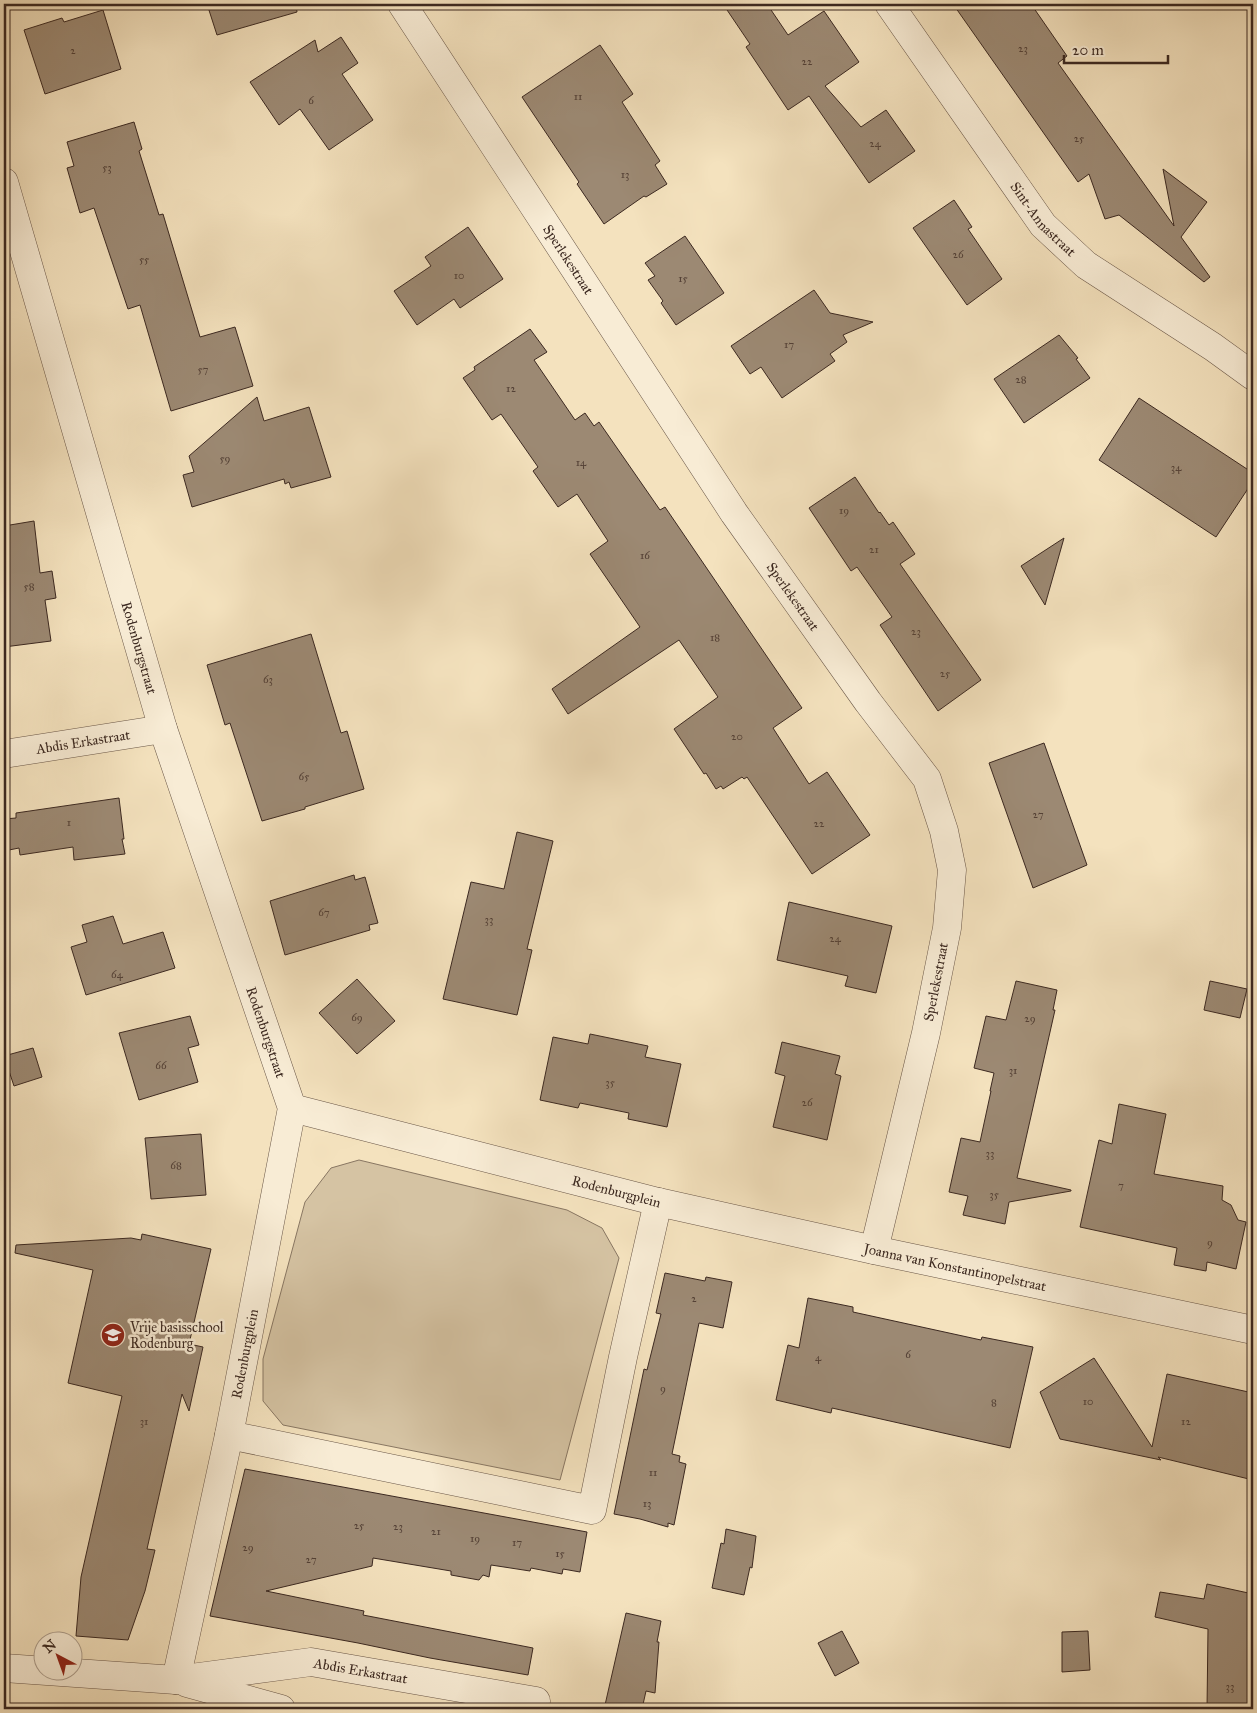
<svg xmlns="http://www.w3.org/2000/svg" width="1257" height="1713" font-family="'IM FELL Great Primer',serif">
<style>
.green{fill:#d5c3a3;stroke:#887662}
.building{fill:#9c8973;stroke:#3c2921}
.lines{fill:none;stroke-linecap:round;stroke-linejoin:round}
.minor-casing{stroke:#6a5748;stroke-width:29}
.minor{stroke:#f8ecd5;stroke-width:28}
.labels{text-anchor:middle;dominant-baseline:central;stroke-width:5;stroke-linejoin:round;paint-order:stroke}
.number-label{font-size:11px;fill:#544136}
.street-label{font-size:14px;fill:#3c2921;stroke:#f8ecd5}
.poi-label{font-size:14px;fill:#3c2921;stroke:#f8ecd5;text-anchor:start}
</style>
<rect width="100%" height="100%" fill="#f4e2be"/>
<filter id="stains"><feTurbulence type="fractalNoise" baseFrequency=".004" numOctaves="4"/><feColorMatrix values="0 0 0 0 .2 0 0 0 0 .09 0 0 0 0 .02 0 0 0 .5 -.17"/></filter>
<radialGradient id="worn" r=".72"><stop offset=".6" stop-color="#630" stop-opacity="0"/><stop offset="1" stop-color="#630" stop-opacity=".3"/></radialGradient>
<path class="green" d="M359,1160l208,50 35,18 17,30 -59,222 -277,-55 -20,-24v-42l42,-157 26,-34z"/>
<path class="building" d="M207,4h89l1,8 -80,23z
M723,4h44l21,31 36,-24 35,51 -34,24 36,41 25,-17 29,41 -46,32 -60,-87 -21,14 -42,-63 4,-3z
M953,4h78l36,52 -9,7 116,163 -11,-57 44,33 -26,35 29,40 -6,5 -85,-67 -14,4 -16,-45 -11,8z
M103,10l18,59 -76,25 -21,-64 38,-12 2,4z
M341,37l17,26 -16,11 31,46 -44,30 -29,-41 -21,16 -29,-43 65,-42 3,12z
M600,45l33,49 -11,8 38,59 -5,4 12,19 -21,13 -2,-1 -40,28 -27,-40 2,-2 -57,-85z
M134,122l8,27 -3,2 20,64 4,-1 37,123 35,-10 18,59 -82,25 -31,-106 -12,4 -34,-101 -14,5 -13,-45 7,-2 -7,-24z
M954,200l18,27 -4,2 34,50 -35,26 -54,-77z
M468,227l35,52 -43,29 -6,-9 -37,26 -23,-34 37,-25 -6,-9z
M685,236l39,57 -48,32 -15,-22 2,-2 -15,-21 7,-4 -10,-13z
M814,290l16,23 43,9 -30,13 4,7 -17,12 5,7 -53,37 -21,-31 -11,7 -19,-28z
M530,329l17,23 -13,8 41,60 10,-7 9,13 5,-4 61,88 5,-3 137,201 -29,20 36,56 18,-12 43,63 -58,39 -65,-97 -3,2 -2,-2 -19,12 -2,-3 -5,3 -10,-16 -2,1 -30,-45 44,-32 -39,-57 -111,74 -16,-25 88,-62 -50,-73 18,-13 -31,-47 -19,13 -25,-36 5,-4 -37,-53 -9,6 -29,-42 12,-8 -1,-3z
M1059,335l19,23 -2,1 14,19 -66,45 -30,-44z
M257,397l7,24 45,-14 22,70 -40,11 -2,-6 -4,2 -1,-5 -92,28 -9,-32 11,-3 -5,-16z
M1139,398l114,75v8l-37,56 -117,-77z
M855,477l24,36 1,-1 9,13 4,-3 22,32 -15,10 81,116 -43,31 -58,-86 12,-8 -35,-50 -6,4 -42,-63z
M34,521l6,52 12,-2 4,27 -11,2 6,41 -47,6v-121z
M1064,538l-19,67 -24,-39z
M311,634l30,99 6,-2 17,58 -59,18v2l-43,12 -32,-98 -5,2 -18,-60z
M1044,743l43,122 -54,23 -44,-125z
M119,798l5,41h-2l3,15 -51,6 -1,-13 -53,8 -1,-7 -15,3v-32l12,-1v-5z
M517,832l36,9 -26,108 5,1 -15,65 -74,-16 28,-117 33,7z
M354,875l1,5 10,-3 13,46 -9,2 1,5 -85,25 -15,-54z
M789,902l103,24 -16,67 -31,-7 3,-10 -71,-16z
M113,916l10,28 40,-12 12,36 -89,27 -15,-48 16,-5 -5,-17z
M357,979l38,42 -38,33 -38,-41z
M1016,981l41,9 -4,20h2l-38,168 54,12v1l-62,11 -4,22 -42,-9 5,-19 -19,-4 12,-54 19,4 11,-51h-1l4,-18 -20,-5 12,-52 20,4z
M1210,981l37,8 -7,29 -36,-8z
M190,1016l9,29 -11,3 10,34 -59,18 -20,-67z
M590,1034l58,12 -3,11 36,7 -14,63 -39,-8 1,-6 -49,-10 -2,5 -38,-8 13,-63 35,7z
M782,1042l58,14 -5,18 6,2 -14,64 -54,-13 12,-51 -10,-3z
M33,1048l9,29 -28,9 -10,-30z
M1119,1104l47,10 -12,60 69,12 -1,14 9,5 7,15 8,2 -10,47 -29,-7 -1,9 -32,-6 3,-17 -97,-21 19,-87 13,4z
M201,1134l5,61 -55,4 -6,-61z
M142,1234l69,15 -22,95 14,3 -14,64 -7,-17 -35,155 8,1 -10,41 -17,49 -52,-4 5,-59 41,-181 -54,-13 25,-113 -78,-17 1,-8 115,-7 10,2z
M665,1273l40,8 1,-4 26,5 -9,46 -24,-5 -27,131 8,2 -1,6 7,2 -12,61 -6,-2v4l-28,-8 -26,-5 30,-145 3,1 14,-56 -5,-1z
M808,1298l45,9v5l128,28 1,-3 51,10 -23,101 -178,-40 -1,5 -55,-13 12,-55 11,3z
M1094,1358l58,89 15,-73 86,19v87l-95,-23 3,3 -101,-21 -20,-47z
M245,1469l342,63 -7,40 -17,-3 -1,5 -31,-6 -1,3 -39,-6 -2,12 -6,-2 -4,5 -28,-5v-4l-78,-13 -1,8 -106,25 98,20 -1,4 170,33 -5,27 -98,-17 -72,-15 -148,-27z
M726,1529l30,7 -4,32 -2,-1 -6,28 -32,-7 9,-45 3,1z
M1207,1584l46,10v115h-46l1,-80 -53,-12 5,-25 44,7z
M626,1613l35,8 -4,21h2l-4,51 -9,-2 -4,18h-18l-19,-4z
M842,1631l17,32 -24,13 -17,-33z
M1088,1631l2,39 -28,2v-40z"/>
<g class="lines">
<g class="minor-casing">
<g id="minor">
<path id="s1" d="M402,4l332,509 134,189 59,77 17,52 8,39 -5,58 -21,105 -52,217"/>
<path id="s2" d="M889,4l154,221 43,40 127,82 40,29"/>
<path id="s3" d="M4,182l159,547 129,379 -63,327 -53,245"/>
<path id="s4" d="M4,754l159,-25"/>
<path id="s5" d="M292,1108l366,94 216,48 379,80"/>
<path d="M229,1435l363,75 31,-153 35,-155"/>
<path id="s6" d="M4,1668l172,12 135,-18 225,39 -1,8"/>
<path d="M187,1683l94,26"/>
</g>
</g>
<use href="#minor" class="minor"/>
</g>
<defs>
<g id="school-disc" transform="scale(1.25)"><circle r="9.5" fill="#8f2418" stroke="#f8ecd5"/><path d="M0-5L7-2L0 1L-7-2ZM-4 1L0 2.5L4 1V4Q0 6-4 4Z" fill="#fff"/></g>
</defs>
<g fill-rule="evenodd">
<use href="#school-disc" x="113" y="1335"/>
</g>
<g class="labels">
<g class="number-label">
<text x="1023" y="48">23</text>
<text x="73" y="50">2</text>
<text x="807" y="61">22</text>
<text x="578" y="96">11</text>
<text x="311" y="100">6</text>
<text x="1079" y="138">25</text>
<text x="875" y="143">24</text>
<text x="107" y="167">53</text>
<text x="625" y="174">13</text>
<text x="958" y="254">26</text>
<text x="144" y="259">55</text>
<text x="459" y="275">10</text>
<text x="683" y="278">15</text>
<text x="789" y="344">17</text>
<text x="203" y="369">57</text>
<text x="1021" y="379">28</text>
<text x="511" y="388">12</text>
<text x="225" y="458">59</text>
<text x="581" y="462">14</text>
<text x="1176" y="467">34</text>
<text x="844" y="510">19</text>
<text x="874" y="549">21</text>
<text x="645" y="555">16</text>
<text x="29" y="586">58</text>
<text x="916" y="631">23</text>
<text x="715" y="637">18</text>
<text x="945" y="673">25</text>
<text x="268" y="679">63</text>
<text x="737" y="736">20</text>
<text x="304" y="776">65</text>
<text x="1038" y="814">27</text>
<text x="69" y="822">1</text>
<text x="819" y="823">22</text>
<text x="324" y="912">67</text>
<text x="489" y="919">33</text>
<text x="835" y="938">24</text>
<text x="117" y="974">64</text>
<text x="357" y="1017">69</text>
<text x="1030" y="1018">29</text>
<text x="161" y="1065">66</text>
<text x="1013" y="1070">31</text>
<text x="610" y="1082">35</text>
<text x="807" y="1102">26</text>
<text x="990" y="1153">33</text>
<text x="176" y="1165">68</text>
<text x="1121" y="1185">7</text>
<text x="994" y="1194">35</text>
<text x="1210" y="1242">9</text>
<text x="694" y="1298">2</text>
<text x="908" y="1354">6</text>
<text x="818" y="1357">4</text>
<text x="663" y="1388">9</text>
<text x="1088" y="1401">10</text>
<text x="994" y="1402">8</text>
<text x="144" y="1421">31</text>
<text x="1186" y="1421">12</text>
<text x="653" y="1472">11</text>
<text x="647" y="1503">13</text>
<text x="359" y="1525">25</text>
<text x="398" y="1526">23</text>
<text x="436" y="1531">21</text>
<text x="475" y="1538">19</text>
<text x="517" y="1542">17</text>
<text x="248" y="1547">29</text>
<text x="560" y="1553">15</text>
<text x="311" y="1559">27</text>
<text x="1230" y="1686">33</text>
</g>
<g class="street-label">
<text stroke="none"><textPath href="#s2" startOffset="265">Sint-Annastraat</textPath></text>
<text stroke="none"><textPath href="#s1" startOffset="305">Sperlekestraat</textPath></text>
<text stroke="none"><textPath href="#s1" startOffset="710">Sperlekestraat</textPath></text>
<text stroke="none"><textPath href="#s3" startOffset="485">Rodenburgstraat</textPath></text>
<text stroke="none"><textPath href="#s4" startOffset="80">Abdis Erkastraat</textPath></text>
<text transform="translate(936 982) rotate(-79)">Sperlekestraat</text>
<text stroke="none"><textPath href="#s3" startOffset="890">Rodenburgstraat</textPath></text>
<text stroke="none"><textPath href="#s5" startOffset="335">Rodenburgplein</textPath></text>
<text stroke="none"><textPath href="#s5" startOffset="682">Joanna van Konstantinopelstraat</textPath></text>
<text transform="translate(245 1354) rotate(-79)">Rodenburgplein</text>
<text stroke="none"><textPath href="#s6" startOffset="359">Abdis Erkastraat</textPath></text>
</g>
<g class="poi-label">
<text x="130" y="1327">Vrije basisschool<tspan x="130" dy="16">Rodenburg</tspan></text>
</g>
</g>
<rect width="1257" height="1713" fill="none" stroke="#f4e2be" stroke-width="20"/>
<rect x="5" y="5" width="1247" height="1703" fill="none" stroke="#3c2921" stroke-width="2.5"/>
<rect x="10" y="10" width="1237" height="1693" fill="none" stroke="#3c2921"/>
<g transform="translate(58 1656) rotate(319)"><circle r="24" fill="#f8ecd5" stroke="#ad9e8d"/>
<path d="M0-4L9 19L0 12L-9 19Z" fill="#8f2418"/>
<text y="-8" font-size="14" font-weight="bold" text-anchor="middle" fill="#3c2921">N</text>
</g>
<path d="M1064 55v8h104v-8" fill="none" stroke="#3c2921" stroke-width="2.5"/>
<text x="1072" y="55" font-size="15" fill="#3c2921" stroke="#f8ecd5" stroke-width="4" paint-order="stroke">20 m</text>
<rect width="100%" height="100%" filter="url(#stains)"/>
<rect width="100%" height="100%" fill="url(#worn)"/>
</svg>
